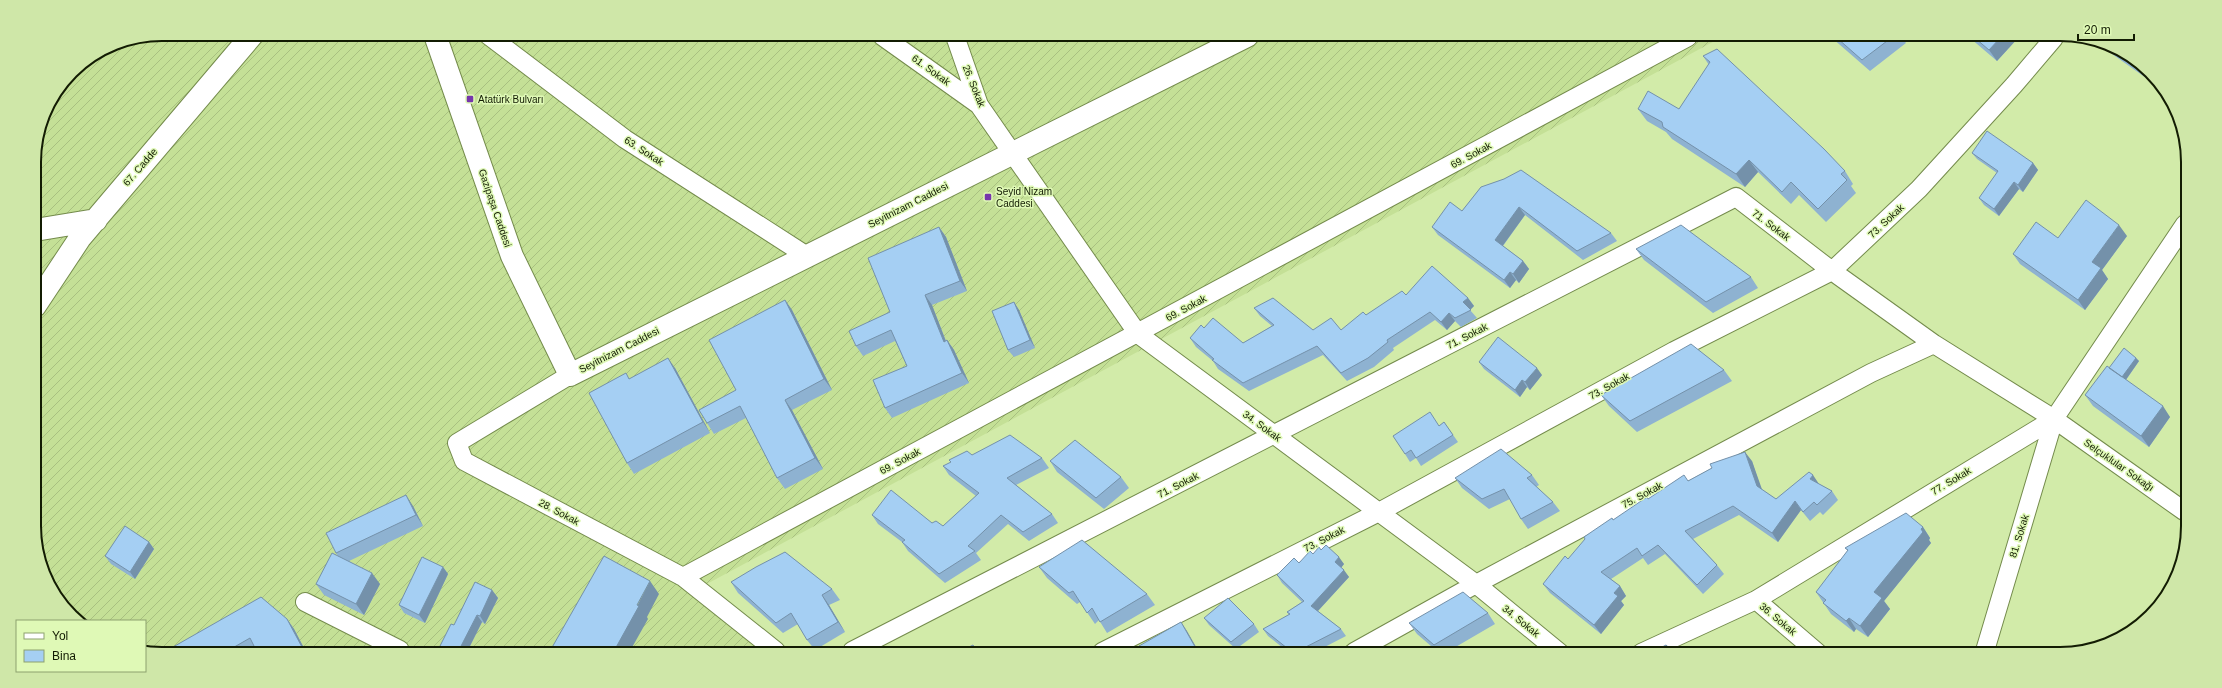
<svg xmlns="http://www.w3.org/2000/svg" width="2222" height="688" font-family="Helvetica,sans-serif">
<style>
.industrial{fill:url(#industrial-furrows)}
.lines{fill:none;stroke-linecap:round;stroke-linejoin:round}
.minor-casing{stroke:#748b4c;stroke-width:20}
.tertiary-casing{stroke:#748b4c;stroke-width:24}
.minor{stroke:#fff;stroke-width:18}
.tertiary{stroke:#fff;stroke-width:22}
.wall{fill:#8eb2d1}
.shaded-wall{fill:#7491aa}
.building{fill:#a5cff3;stroke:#7491aa}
.poi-dot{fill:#7636ab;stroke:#dff9b6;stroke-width:1.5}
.labels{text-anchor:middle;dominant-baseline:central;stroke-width:3;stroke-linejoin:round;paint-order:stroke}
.street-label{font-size:10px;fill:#131c03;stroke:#dff9b6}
.poi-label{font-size:10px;fill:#131c03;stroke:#dff9b6;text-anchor:start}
.rim{fill:none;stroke:#131c03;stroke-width:2}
</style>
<defs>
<pattern id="industrial-furrows" width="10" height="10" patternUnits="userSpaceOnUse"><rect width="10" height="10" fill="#c4e096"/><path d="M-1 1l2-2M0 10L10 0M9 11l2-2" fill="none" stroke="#a8c080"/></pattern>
</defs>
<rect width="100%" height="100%" fill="#d2eba9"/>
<path class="industrial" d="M162,34l1560,3 -1032,556 76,58 -621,-1v-29h-66l-13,-10 -30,-60 -2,-397 10,-41 28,-42 41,-27z"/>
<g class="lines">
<g class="minor-casing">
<path id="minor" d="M488,35l137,104 182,117
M882,36l97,69
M955,36l24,69 159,229 338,250 84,69
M570,375l-113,68 7,18 219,116 93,74
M683,577l1005,-540
M1756,600l62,53
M305,602l95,48
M852,651l884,-454 96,74 102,73 120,75 130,92
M1102,652l277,-140 295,-161 158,-80 87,-82 95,-104 40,-47
M1354,652l122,-68 395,-211 63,-29
M1641,653l115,-53 298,-181 131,-195
M1984,654l70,-235"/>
</g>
<g class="tertiary-casing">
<path id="tertiary" d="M435,35l77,221 58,119 677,-339
M35,230l61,-10
M35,306l45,-68 173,-204"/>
</g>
<use href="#minor" class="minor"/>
<use href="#tertiary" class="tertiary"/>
</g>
<path class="wall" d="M1832,38h70l4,5 -36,28z
M1970,38h48l-21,23z
M2093,38l58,34 -2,8 -54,-38z
M1703,56l142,115 8,13 -2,2 5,7 -30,29 -27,-27 -8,9 -33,-32 -13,15 -73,-48 -6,-7 -19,-11 -9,-12h41l30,-44z
M1972,153l61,10 5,7 -15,22 -4,-3 -20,27 -15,-11 -5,-7 18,-25 -20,-14z
M1481,187l130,46 6,8 -34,19 -58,-45 -22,31 20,15 6,8 -10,14 -3,-3 -6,8 -72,-53 -6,-8 30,-16z
M939,227l7,10 21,54 -35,14 14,36 1,-1 7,10 15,33 -77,35 -7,-10 22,-42 -12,-25 -32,15 -7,-10 34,-34z
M2127,236l-25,34 6,9 -23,31 -65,-46 -7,-10 45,-16z
M1636,249l115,28 7,11 -45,25 -69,-53z
M1406,295l62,3 6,8 -4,4 7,8 -16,9 -6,-6 -8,9 -12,-10 -42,28 1,2 -20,17 -27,14 -24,-26 -74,36 -31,-22 -5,-8 -17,-14 -6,-9 53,5 29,-17 -12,-10 -6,-8 59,22h28l25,-15z
M785,300l7,10 40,80 -40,20 31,59 -38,20 -8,-11 -31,-60 -32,16 -7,-11 29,-33z
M1014,302l5,8 16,38 -21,9 -6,-7z
M2136,358l3,3 -13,19 44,37 -21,30 -56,-41 -8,-11 24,-27z
M1479,362l63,13 -12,15 -3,-3 -7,10 -36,-28z
M675,368l35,65 -76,41 -7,-11z
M1724,370l8,11 -95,51 -28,-26 -8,-11z
M1444,422l14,20 -37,24 -5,-8 -6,4 -5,-8z
M972,455l70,3 7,10 -33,17 36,29 6,9 -29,18 -21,-17 -32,29 5,7 -36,23 -37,-32 -6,-9 -24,-18 -6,-9 60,8 11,3 33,-30 -27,-21 -6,-9z
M1050,461l71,16 8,11 -25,21 -47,-37z
M1752,461l9,28 15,10 43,-15 13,7 6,9 -15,15 -3,-3 -10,9 -9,-11 -23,32 -39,-27 -46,24 24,26 7,9 -21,20 -38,-40 -17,11 -5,-7 -32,21 9,7 6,10 -5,5 3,4 -23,29 -51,-41 -7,-9 25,-25 45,-39 35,-21 40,-18z
M1532,475l7,10 -3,2 17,15 7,9 -32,18 -7,-10 -11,-20 -21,10 -27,-21 -7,-10z
M413,506l10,20 -74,35 31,23 -16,31 -40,-20 -8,-11 22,-28 -2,-3z
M1923,527l7,11 -1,2 2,3 -47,58 6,8 -22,28 -12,-8 -2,3 -23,-18 -15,-22 32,-41 -3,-3z
M149,542l5,7 -19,30 -24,-15 -6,-8z
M1321,550l23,14 -3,4 8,9 -31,34 23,18 5,7 -31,16h-27l-20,-16 -5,-7 26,-14 -2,-3 15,-10 -20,-19 -5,-8 36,-21z
M443,567l5,7 -23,49 -21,-10 -5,-8z
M1039,567l108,27 8,11 -48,28 -8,-13 -4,4 -15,-22 -3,2 -30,-26z
M731,582l101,7 8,11 -11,5 16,27 -30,18 -8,-10 -9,-16 -15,9 -45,-40z
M492,590l6,8 -13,26 -3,-2 -14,28h-30l16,-25z
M1488,613l7,11 -48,28h-9l-21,-18 -8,-11z
M1204,618l50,6 5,8 -23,17 -27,-24z
M287,619l7,10 11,21h-49v-1l-3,1h-77l-3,-3z"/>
<path class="shaded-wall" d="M2000,38h18l-21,23 -8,-11z
M2143,67l8,5 2,3 -4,5 -8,-11z
M1749,160l9,12 -13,15 -9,-13z
M2033,163l5,7 -15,22 -5,-7z
M2014,182l5,7 -20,27 -5,-7z
M1519,207l6,8 -24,33 -6,-8z
M2119,225l8,11 -25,34 6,9 -23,31 -7,-10 14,-38z
M939,227l7,10 21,54 -7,-10z
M1523,261l6,8 -10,14 -6,-9z
M1510,272l6,8 -6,8 -6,-8z
M925,295l7,10 18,47 -6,-10z
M1468,298l6,8 -5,5 -6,-9z
M785,300l7,10 40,80 -8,-11z
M1014,302l5,8 16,38 -5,-8z
M1449,313l6,8 -8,9 -6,-8z
M947,340l7,10 15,33 -7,-10z
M668,358l7,10 35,65 -7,-11z
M2136,358l3,3 -14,20 -3,-4z
M1537,368l5,7 -12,15 -5,-8z
M1522,380l5,7 -7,10 -5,-7z
M785,400l7,10 31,59 -8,-11z
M2163,406l7,11 -21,30 -8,-11z
M1745,452l7,9 12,34 -7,-9z
M1813,475l6,9 -9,-5z
M406,495l7,11 10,20 -7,-11z
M1795,501l6,9 -23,32 -6,-9z
M1923,527l7,11 -1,2 2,3 -47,58 6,8 -22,28 -8,-11 14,-34z
M149,542l5,7 -19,30 -5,-7z
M1339,557l5,7 -4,5 -5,-7z
M443,567l5,7 -23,49 -6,-8z
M1344,570l5,7 -33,36 -5,-7z
M372,573l8,11 -16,31 -8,-11z
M650,581l9,13 -12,23 1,2 -18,32h-16z
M1620,586l6,10 -5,5 3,4 -23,29 -7,-9 20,-32z
M492,590l6,8 -13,26 -5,-8z
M822,595l7,10 16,27 -7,-10z
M477,615l5,7 -14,28h-9z
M1849,618l7,11 -2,3 -8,-11z
M287,619l7,10 11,21h-2v-1z
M1181,622l6,9 12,21h-1z"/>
<path class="building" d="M1837,38h54l-29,22z
M1975,38h25l-11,12z
M1717,49l107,100 21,22 -4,3 6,6 -29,29 -27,-27 -9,10 -33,-32 -13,14 -73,-47 -1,-5 -24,-13 10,-18 31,18 31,-47 -7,-6z
M2121,55l22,12 -2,2z
M1987,131l46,32 -15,22 -4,-3 -20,27 -15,-11 19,-27 -26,-18z
M1521,170l90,63 -34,18 -58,-44 -24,33 28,21 -10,13 -3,-2 -6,8 -72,-53 18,-25 12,9 19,-24 23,-8z
M2086,200l33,25 -27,37 9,6 -23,32 -65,-46 23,-32 22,16z
M1681,225l70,52 -45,25 -70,-53z
M939,227l21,54 -35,14 19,47 3,-2 15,33 -77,35 -12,-28 34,-14 -16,-36 -35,16 -7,-15 41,-19 -22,-54z
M1432,266l36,32 -5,4 8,8 -16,8 -6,-5 -8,9 -11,-10 -43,28 1,2 -20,16 -27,15 -24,-27 -74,37 -31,-23 2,-1 -24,-21 11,-13 3,3 9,-10 30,25 31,-18 -20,-17 19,-10 40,32 18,-12 10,12 22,-18 3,3 36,-24 4,4z
M785,300l39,79 -39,21 30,58 -38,20 -37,-72 -33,17 -8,-13 37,-20 -27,-50z
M1014,302l16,38 -22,10 -16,-39z
M1498,337l39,31 -12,14 -3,-2 -7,10 -36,-28z
M1691,344l33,26 -94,51 -29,-26z
M2124,348l12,10 -14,19 -13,-9z
M668,358l35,64 -76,41 -38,-70 37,-20 3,6z
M2107,366l56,40 -22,30 -56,-41z
M1430,412l9,14 5,-4 9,13 -37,23 -5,-8 -6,4 -12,-18z
M1010,435l32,23 -35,20 45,36 -29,18 -22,-17 -33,31 7,5 -36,23 -37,-32 3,-2 -33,-25 19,-25 41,33 4,-2 7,5 36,-33 -36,-27 8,-4 -2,-2 18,-9 5,4z
M1075,440l46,37 -25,21 -46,-37z
M1501,449l31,26 -5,3 26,24 -32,17 -17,-30 -22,10 -27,-21z
M1745,452l12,34 19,13 33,-27 4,3 -3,4 22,12 -15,14 -3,-3 -11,10 -8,-11 -23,32 -39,-27 -48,25 32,34 -20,20 -39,-40 -16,11 -5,-8 -36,24 19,14 -6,7 4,3 -24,29 -51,-41 22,-28 3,3 17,-20 -1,-2 28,-19 1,2 34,-23 1,2 36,-24 4,6 24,-13 -2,-4z
M406,495l10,20 -80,38 -10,-20z
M1906,513l17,14 -2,2 2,3 -49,60 8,6 -22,28 -11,-8 -3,3 -23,-18 3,-3 -10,-8 32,-42 -3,-2z
M125,526l24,16 -19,30 -25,-16z
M1082,540l65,54 -47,28 -8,-14 -5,5 -14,-22 -4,2 -30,-26z
M1326,545l13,12 -4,5 9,8 -33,36 30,23 -45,23h-4l-29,-23 27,-15 -3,-2 17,-11 -27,-26 17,-17 5,5 11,-12 3,3 6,-7 2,3z
M785,552l47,37 -10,6 16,27 -31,18 -16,-27 -15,10 -45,-41 25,-15z
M332,553l40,20 -16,31 -40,-20z
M604,556l46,25 -13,24 2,1 -25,45h-64z
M422,557l21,10 -24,48 -20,-10z
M475,582l17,8 -12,26 -3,-1 -18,35h-21l13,-26 3,1z
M1463,592l25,21 -54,32 -25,-22z
M261,597l26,22 16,30 -2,1h-45l-6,-12 -21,12h-50l-6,-3z
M1228,598l26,26 -23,18 -27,-24z
M1181,622l17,30h-57l1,-1 -3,-5z
M973,645l4,6h-16z
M1666,645l9,8h-24z"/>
<g class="poi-dot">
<rect x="466" y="95" width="8" height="8" rx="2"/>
<rect x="984" y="193" width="8" height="8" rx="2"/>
</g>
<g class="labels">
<g class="street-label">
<text transform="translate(931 70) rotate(36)">61. Sokak</text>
<text transform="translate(974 86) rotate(68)">26. Sokak</text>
<text transform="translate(644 151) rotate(33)">63. Sokak</text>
<text transform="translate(1471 155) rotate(-28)">69. Sokak</text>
<text transform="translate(140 167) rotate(-49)">67. Cadde</text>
<text transform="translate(908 205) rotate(-27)">Seyitnizam Caddesi</text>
<text transform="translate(495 208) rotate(71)">Gazipaşa Caddesi</text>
<text transform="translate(1886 221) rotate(-43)">73. Sokak</text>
<text transform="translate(1771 225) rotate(37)">71. Sokak</text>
<text transform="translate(1186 308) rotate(-28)">69. Sokak</text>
<text transform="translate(1467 336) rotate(-27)">71. Sokak</text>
<text transform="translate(619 350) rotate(-27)">Seyitnizam Caddesi</text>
<text transform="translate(1609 386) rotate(-29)">73. Sokak</text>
<text transform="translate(1262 426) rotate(36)">34. Sokak</text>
<text transform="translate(900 461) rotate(-28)">69. Sokak</text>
<text transform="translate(2119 465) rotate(35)">Selçuklular Sokağı</text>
<text transform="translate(1951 481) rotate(-31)">77. Sokak</text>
<text transform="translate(1178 485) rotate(-27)">71. Sokak</text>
<text transform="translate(1642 495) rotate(-28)">75. Sokak</text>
<text transform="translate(559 512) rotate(28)">28. Sokak</text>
<text transform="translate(2019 536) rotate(-73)">81. Sokak</text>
<text transform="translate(1324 539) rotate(-27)">73. Sokak</text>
<text transform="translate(1778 619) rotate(40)">36. Sokak</text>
<text transform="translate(1521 621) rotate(39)">34. Sokak</text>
</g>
<g class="poi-label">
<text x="478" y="99">Atatürk Bulvarı</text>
<text x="996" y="191">Seyid Nizam<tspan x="996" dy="12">Caddesi</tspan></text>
</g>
</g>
<path d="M0 0H2222V688H0ZM162 41H2060A121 121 0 0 1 2181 162V526A121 121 0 0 1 2060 647H162A121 121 0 0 1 41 526V162A121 121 0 0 1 162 41Z" fill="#cfe7a8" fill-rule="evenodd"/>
<path class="rim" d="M162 41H2060A121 121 0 0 1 2181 162V526A121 121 0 0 1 2060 647H162A121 121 0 0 1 41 526V162A121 121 0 0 1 162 41Z"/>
<rect x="16" y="620" width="130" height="52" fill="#dff9b6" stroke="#8da16e"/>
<rect x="24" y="633" width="20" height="6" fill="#ffffff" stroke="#8da16e"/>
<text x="52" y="640" font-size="12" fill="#131c03">Yol</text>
<rect x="24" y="650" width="20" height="12" fill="#a5cff3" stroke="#8da16e"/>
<text x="52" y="660" font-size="12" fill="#131c03">Bina</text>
<path d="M2078 34v6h56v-6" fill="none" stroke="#131c03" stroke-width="2"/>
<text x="2084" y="34" font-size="12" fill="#131c03" stroke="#dff9b6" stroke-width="3" paint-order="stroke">20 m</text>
</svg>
